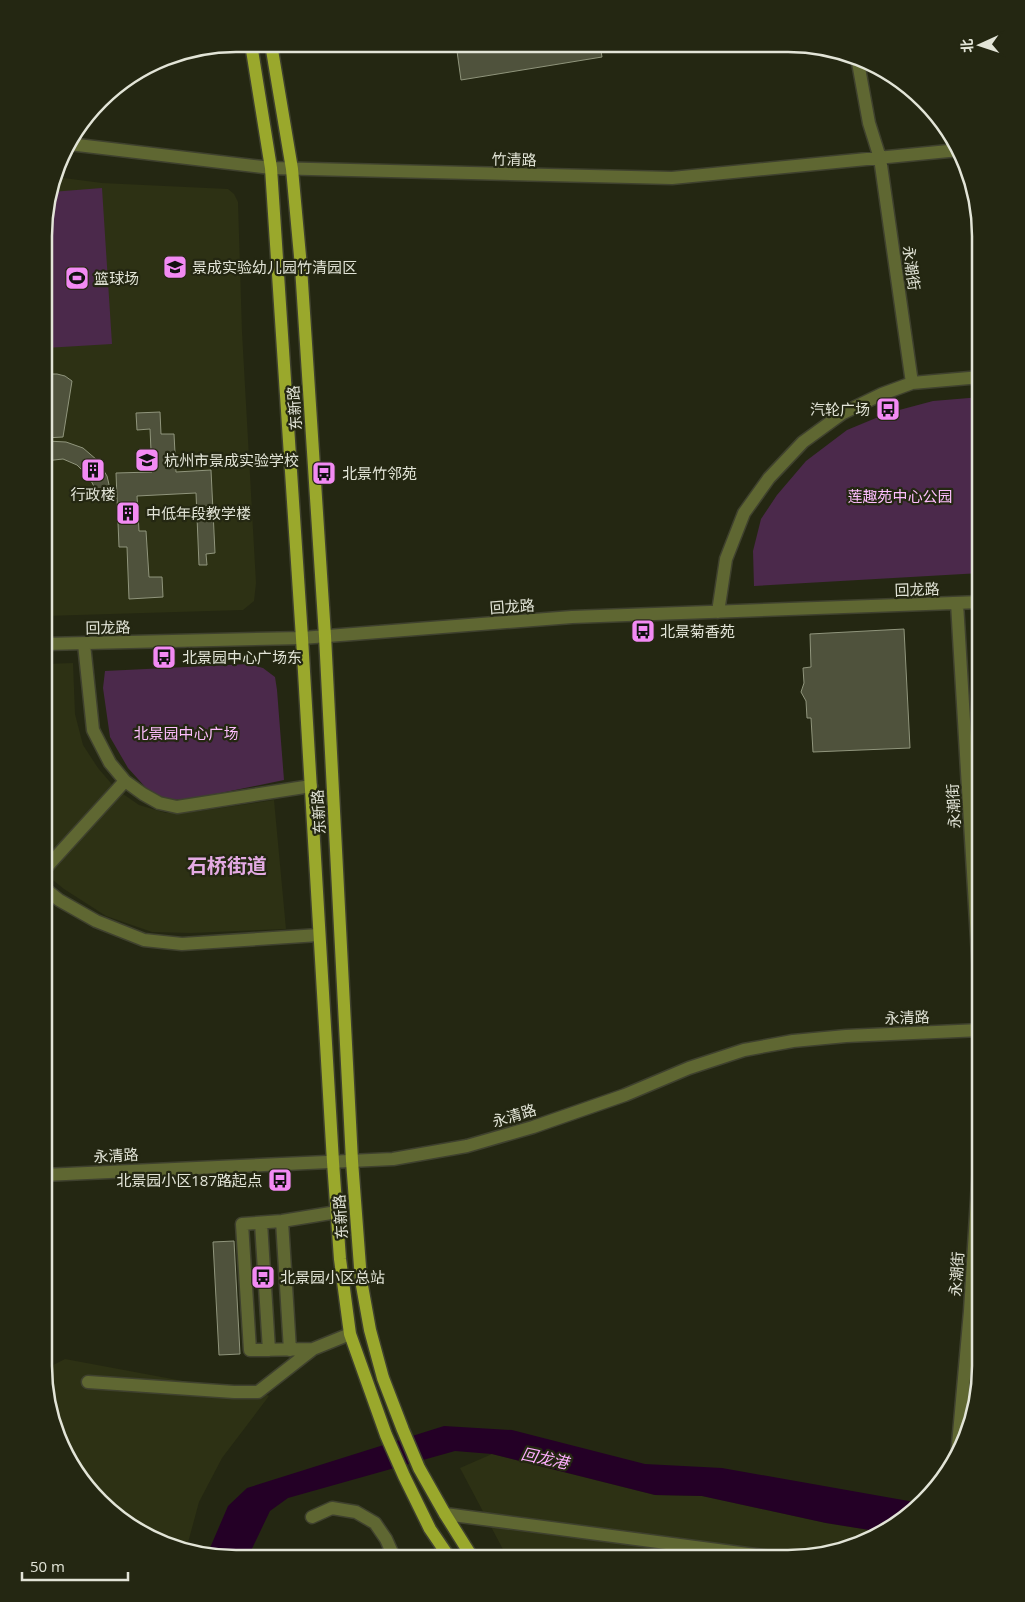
<svg xmlns="http://www.w3.org/2000/svg" width="1025" height="1602" font-family="'Open Sans','Noto Sans SC',sans-serif">
<style>
.built{fill:#2d3114}
.green{fill:#4b294b}
.water{fill:#240026}
.building{fill:#4f523c;stroke:#90957c}
.lines{fill:none;stroke-linecap:round;stroke-linejoin:round}
.minor-casing{stroke:#3f412e;stroke-width:15}
.major-casing{stroke:#3f412e;stroke-width:15}
.minor{stroke:#5f6732;stroke-width:12}
.major{stroke:#9aa82c;stroke-width:12}
.labels{text-anchor:middle;dominant-baseline:central;stroke-width:4.5;stroke-linejoin:round;paint-order:stroke}
.street-label{font-size:15px;fill:#e2e4d7;stroke:#242712}
.poi-label{font-size:15px;fill:#e2e4d7;stroke:#242712;text-anchor:start}
.park-label{font-size:15px;fill:#febefe;stroke:#242712}
.water-label{font-size:16px;font-style:italic;fill:#feaefe;stroke:#242712}
.district-label{font-size:20px;font-weight:bold;fill:#e4abe4;stroke:#242712}
.rim{fill:none;stroke:#e2e4d7;stroke-width:2.5}
</style>
<rect width="100%" height="100%" fill="#242712"/>
<path class="built" d="M56,177l46,6 126,6 6,5 4,8 4,130 14,251 -2,18 -11,9 -198,6v-404z
M73,663l2,51 8,31 15,23 18,21 23,16 27,8 34,-2 74,-11 12,129 -95,4 -39,-1 -46,-16 -42,-27 -20,-16 1,-209z
M65,1359l134,25 50,1 20,11 -47,62 -23,44 -13,48 -23,-6 -44,-25 -35,-36 -25,-43 -14,-71z
M492,1454l163,41 47,1 124,27 56,9 -19,11 -74,15 -282,-1 -47,-89z"/>
<path class="green" d="M102,188l10,156 -67,4v-136l6,-20z
M981,397v176l-227,13 -1,-35 8,-32 16,-24 29,-34 41,-31 41,-17 45,-12z
M248,664l15,4 12,9 2,13 7,90 -93,19 -23,1 -20,-10 -20,-22 -18,-31 -7,-49 2,-17z"/>
<path class="water" d="M444,1426l68,4 133,34 77,4 198,35 -14,15 -24,14 -56,-9 -124,-27 -47,-1 -163,-41 -37,-3 -167,47 -18,13 -22,46h-36l-5,-2 21,-49 19,-18z"/>
<path class="building" d="M456,44l144,1 2,12 -141,23z
M45,374h12l8,2 7,5 -9,56 -18,1z
M160,412l1,22h13l2,38 35,-2 4,83 -9,1 1,11h-8l-3,-72 -59,3 2,35h7l3,46h13l1,20 -34,2 -2,-52h-8l-3,-74 36,-1 -2,-43 -13,1 -1,-17z
M47,441l19,1 17,6 14,12 10,16 4,17 -13,1 -9,-17 -12,-12 -14,-6 -18,2v-19z
M904,629l6,119 -97,4 -2,-34h-4l-1,-17 -5,-9 3,-9 -1,-15 8,-1 -1,-33z
M234,1241l6,113 -21,1 -6,-113z"/>
<g class="lines">
<g class="minor-casing">
<path id="minor" d="M857,57l12,66 11,35 32,225
M69,144l202,24 401,10 287,-28
M957,603l24,404
M718,612l8,-53 18,-46 25,-35 34,-36 40,-29 39,-19 30,-11 69,-6
M45,644l257,-6 270,-21 409,-15
M84,644l9,86 17,33 15,18 18,13 16,9 18,4 134,-21
M44,870l81,-89
M44,888l15,12 37,21 48,19 38,4 137,-9
M44,1175l349,-16 74,-13 66,-19 92,-32 64,-27 55,-18 49,-9 53,-5 135,-6
M282,1221l8,129
M261,1223l8,127
M313,1349l-63,1 -8,-126 40,-3 55,-9
M88,1382l146,10h24l55,-43 37,-15
M957,1456l13,-145 10,-161 1,-57
M445,1514l334,44
M312,1517l20,-9 24,4 19,11 11,16 8,18"/>
</g>
<g class="major-casing">
<path id="major" d="M251,44l20,124 31,470 31,524 7,97 10,75 36,101 18,41 26,53 19,28
M271,44l21,125 9,98 24,369 27,525 9,119 9,50 13,48 20,52 16,38 26,46 27,43"/>
</g>
<use href="#minor" class="minor"/>
<use href="#major" class="major"/>
</g>
<defs>
<g id="school-square" transform="scale(1.25)"><rect x="-9" y="-9" width="18" height="18" rx="4" fill="#f28af3" stroke="#242712"/><path d="M0-5L7-2L0 1L-7-2ZM-4 1L0 2.5L4 1V4Q0 6-4 4Z" fill="#111"/></g>
<g id="stadium-square" transform="scale(1.25)"><rect x="-9" y="-9" width="18" height="18" rx="4" fill="#f28af3" stroke="#242712"/><path d="M0-5a6.5 5 0 1 0 0 10a6.5 5 0 1 0 0-10ZM-3.5-1.8h7v3.6h-7Z" fill="#111"/></g>
<g id="bus-square" transform="scale(1.25)"><rect x="-9" y="-9" width="18" height="18" rx="4" fill="#f28af3" stroke="#242712"/><path d="M-5-6H5V4H4V6H2V4H-2V6H-4V4H-5ZM-3.5-4V0h7V-4ZM-3.5 1.2v1.5H-2V1.2ZM2 1.2v1.5H3.5V1.2Z" fill="#111"/></g>
<g id="building-square" transform="scale(1.25)"><rect x="-9" y="-9" width="18" height="18" rx="4" fill="#f28af3" stroke="#242712"/><path d="M-4-6H4V6H1V3H-1V6H-4ZM-2.5-4.3h1.7v1.8h-1.7ZM.8-4.3h1.7v1.8H.8ZM-2.5-1h1.7V.8h-1.7ZM.8-1h1.7V.8H.8Z" fill="#111"/></g>
</defs>
<g fill-rule="evenodd">
<use href="#school-square" x="175" y="267"/>
<use href="#stadium-square" x="77" y="278"/>
<use href="#bus-square" x="888" y="409"/>
<use href="#school-square" x="147" y="460"/>
<use href="#building-square" x="93" y="470"/>
<use href="#bus-square" x="324" y="473"/>
<use href="#building-square" x="128" y="513"/>
<use href="#bus-square" x="643" y="631"/>
<use href="#bus-square" x="164" y="657"/>
<use href="#bus-square" x="280" y="1180"/>
<use href="#bus-square" x="263" y="1277"/>
</g>
<g class="labels">
<g class="street-label">
<text transform="translate(514 159) rotate(1)">竹清路</text>
<text transform="translate(912 268) rotate(82)">永潮街</text>
<text transform="translate(294 408) rotate(-94)">东新路</text>
<text transform="translate(917 589) rotate(-2)">回龙路</text>
<text transform="translate(512 606) rotate(-4)">回龙路</text>
<text transform="translate(108 627) rotate(-1)">回龙路</text>
<text transform="translate(953 806) rotate(-93)">永潮街</text>
<text transform="translate(318 812) rotate(-93)">东新路</text>
<text transform="translate(907 1017) rotate(-2)">永清路</text>
<text transform="translate(514 1115) rotate(-17)">永清路</text>
<text transform="translate(116 1155) rotate(-3)">永清路</text>
<text transform="translate(340 1217) rotate(-94)">东新路</text>
<text transform="translate(956 1274) rotate(-86)">永潮街</text>
</g>
<g class="poi-label">
<text x="192" y="267">景成实验幼儿园竹清园区</text>
<text x="94" y="278">篮球场</text>
<text x="870" y="409" text-anchor="end">汽轮广场</text>
<text x="164" y="460">杭州市景成实验学校</text>
<text x="342" y="473">北景竹邻苑</text>
<text x="93" y="494" text-anchor="middle">行政楼</text>
<text x="146" y="513">中低年段教学楼</text>
<text x="660" y="631">北景菊香苑</text>
<text x="182" y="657">北景园中心广场东</text>
<text x="262" y="1180" text-anchor="end">北景园小区187路起点</text>
<text x="280" y="1277">北景园小区总站</text>
</g>
<g class="park-label">
<text x="900" y="496">莲趣苑中心公园</text>
<text x="186" y="733">北景园中心广场</text>
</g>
<g class="water-label">
<text transform="translate(545 1458) rotate(12)">回龙港</text>
</g>
<g class="district-label">
<text x="227" y="865">石桥街道</text>
</g>
</g>
<path d="M0 0H1025V1602H0ZM236 52H788A184 184 0 0 1 972 236V1366A184 184 0 0 1 788 1550H236A184 184 0 0 1 52 1366V236A184 184 0 0 1 236 52Z" fill="#242712" fill-rule="evenodd"/>
<path class="rim" d="M236 52H788A184 184 0 0 1 972 236V1366A184 184 0 0 1 788 1550H236A184 184 0 0 1 52 1366V236A184 184 0 0 1 236 52Z"/>
<g transform="translate(980 45) rotate(267)" stroke="#242712" stroke-width="4" paint-order="stroke">
<path d="M0-4L9 19L0 12L-9 19Z" fill="#e2e4d7"/>
<text y="-8" font-size="14" font-weight="bold" text-anchor="middle" fill="#e2e4d7">北</text>
</g>
<path d="M22 1572v8h106v-8" fill="none" stroke="#e2e4d7" stroke-width="2.5"/>
<text x="30" y="1572" font-size="15" fill="#e2e4d7" stroke="#242712" stroke-width="4" paint-order="stroke">50 m</text>
</svg>
